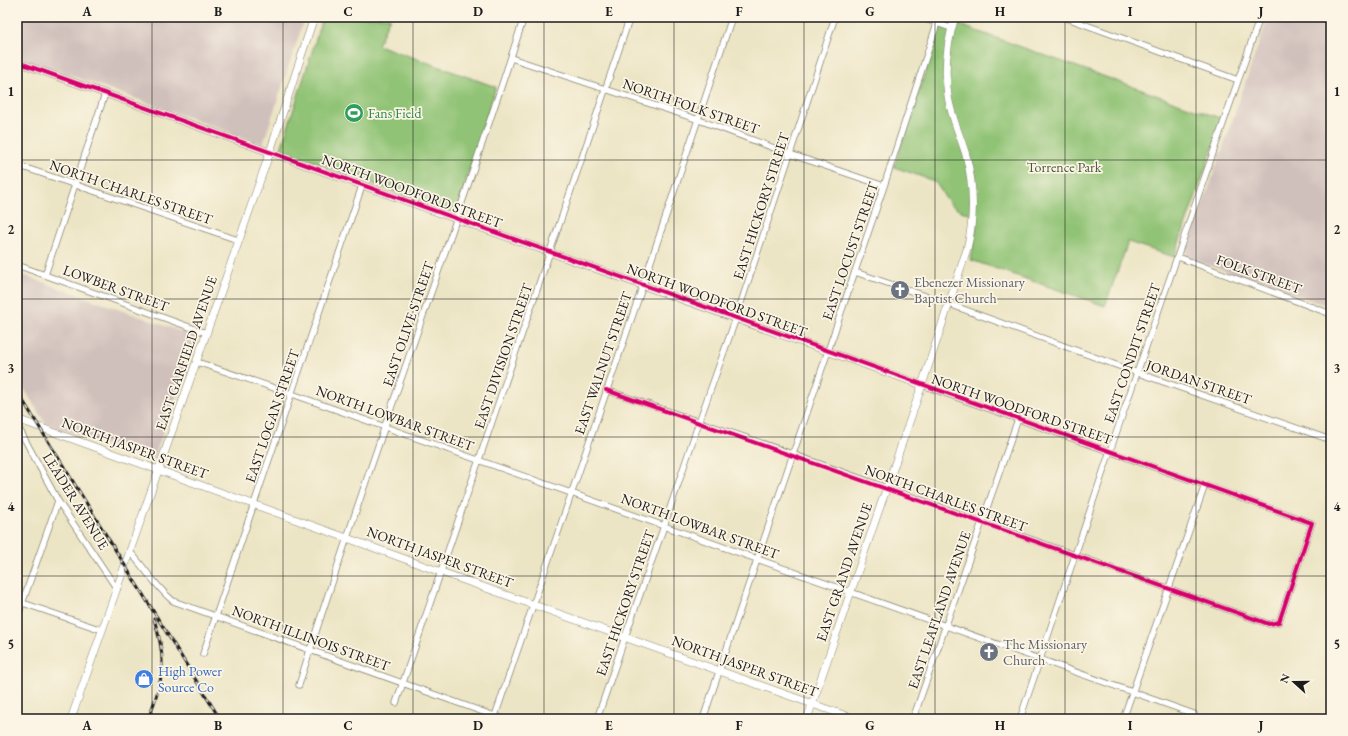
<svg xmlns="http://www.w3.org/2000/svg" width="1348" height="736" font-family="'EB Garamond',serif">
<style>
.industrial{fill:#d0c0bc}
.green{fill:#90c374;stroke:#567048}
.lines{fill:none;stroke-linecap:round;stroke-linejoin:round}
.minor-casing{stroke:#848070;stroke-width:7}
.tertiary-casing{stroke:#848070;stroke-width:8}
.minor{stroke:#fff;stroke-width:5.5}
.tertiary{stroke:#fff;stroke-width:7}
.rail-casing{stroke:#1c1c1c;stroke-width:3}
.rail{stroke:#fcf5e5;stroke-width:1.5;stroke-dasharray:4.5;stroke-linecap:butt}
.cycleway-casing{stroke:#fcf5e5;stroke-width:6}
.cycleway{stroke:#d6006c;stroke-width:4}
.grid{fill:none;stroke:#1c1c1c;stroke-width:1;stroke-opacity:0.55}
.labels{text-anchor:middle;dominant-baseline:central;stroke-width:3.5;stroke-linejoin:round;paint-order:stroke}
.street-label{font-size:14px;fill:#1c1c1c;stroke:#fcf5e5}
.leisure-label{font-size:14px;fill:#27864d;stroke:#fcf5e5;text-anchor:start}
.park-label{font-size:14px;fill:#45563b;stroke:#fcf5e5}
.worship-label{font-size:14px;fill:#5b616d;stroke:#fcf5e5;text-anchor:start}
.shop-label{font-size:14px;fill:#366cbe;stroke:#fcf5e5;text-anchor:start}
.neatline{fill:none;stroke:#1c1c1c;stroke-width:1.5}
.grid-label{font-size:13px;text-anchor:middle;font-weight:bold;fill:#1c1c1c}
</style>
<rect width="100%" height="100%" fill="#fcf5e5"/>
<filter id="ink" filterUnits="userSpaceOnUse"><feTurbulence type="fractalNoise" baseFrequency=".025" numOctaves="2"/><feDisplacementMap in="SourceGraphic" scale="8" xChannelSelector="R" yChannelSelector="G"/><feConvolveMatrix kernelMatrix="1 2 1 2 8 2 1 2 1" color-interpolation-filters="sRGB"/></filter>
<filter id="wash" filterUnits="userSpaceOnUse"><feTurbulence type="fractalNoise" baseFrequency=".012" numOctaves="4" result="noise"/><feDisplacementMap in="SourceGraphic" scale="16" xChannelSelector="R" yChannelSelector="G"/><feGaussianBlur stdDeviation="0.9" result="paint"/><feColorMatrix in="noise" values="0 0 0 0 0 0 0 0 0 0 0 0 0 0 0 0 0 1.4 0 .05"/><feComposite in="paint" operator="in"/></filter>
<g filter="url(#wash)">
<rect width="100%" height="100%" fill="#ece5c5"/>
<path class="industrial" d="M17,17h288l-42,127 -246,-88z
M1268,17h63v290l-146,-50z
M17,273l180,64 -44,124 -108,-38 -28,-46z"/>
<path class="green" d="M323,17h67l-12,28 118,42 -41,128 -174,-66z
M943,19l280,100 -49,138 -46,-15 -23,64 -134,-46 7,-43c-11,-4 -24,-7 -31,-17 -6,-7 -7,-15 -16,-20l-37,-13z"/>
</g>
<g filter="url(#ink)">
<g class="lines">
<g class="minor-casing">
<path id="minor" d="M919,17l32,11
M1064,17l174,63
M511,58l188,62 91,34 94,32
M17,165l221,75
M1178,257l153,57
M17,265l189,68
M855,272l94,32 189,69 193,67
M45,275l60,-181
M197,362l95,32 902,320
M606,390l141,48 468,167 54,19 10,-2 33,-99 -390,-138
M17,425l41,76 59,88
M130,552c15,16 26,35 43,49l330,118
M17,601l85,29
M17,618l41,-117
M203,654l159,-468
M299,685c70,-224 153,-444 225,-668
M396,703l234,-686
M495,716l148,-431 89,-268
M597,719l28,-82 39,-111 35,-104 37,-104 99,-301
M703,719l181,-533 55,-169
M913,719l105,-300
M1020,719l90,-268 150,-434
M1123,719l82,-234"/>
</g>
<g class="tertiary-casing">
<path id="tertiary" d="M17,62l905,323
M17,419l424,153 414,147
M71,719l199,-567 44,-135
M807,719l115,-334 45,-136c8,-32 7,-63 -1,-94 -6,-20 -15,-39 -18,-59 -4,-27 -1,-54 7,-79"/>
</g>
<use href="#minor" class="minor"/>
<use href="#tertiary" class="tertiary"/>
<g class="rail-casing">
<path id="rail" d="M17,391l203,328
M148,719c16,-39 19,-60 6,-100"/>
</g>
<use href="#rail" class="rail"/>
<g class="cycleway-casing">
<path id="cycleway" d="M17,62l1295,461 -33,99 -10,2 -663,-234"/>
</g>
<use href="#cycleway" class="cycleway"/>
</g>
</g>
<path class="grid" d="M152,17v702M283,17v702M413,17v702M544,17v702M674,17v702M804,17v702M935,17v702M1065,17v702M1196,17v702M17,160h1314M17,299h1314M17,437h1314M17,576h1314"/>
<defs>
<g id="stadium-disc" transform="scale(1)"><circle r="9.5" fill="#2e9e5b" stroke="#fcf5e5"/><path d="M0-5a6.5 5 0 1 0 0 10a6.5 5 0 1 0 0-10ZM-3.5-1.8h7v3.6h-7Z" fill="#fff"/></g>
<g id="church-disc" transform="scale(1)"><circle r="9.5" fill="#6b7280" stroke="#fcf5e5"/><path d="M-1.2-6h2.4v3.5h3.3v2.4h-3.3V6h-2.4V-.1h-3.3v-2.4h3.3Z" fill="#fff"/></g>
<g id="shop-disc" transform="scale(1)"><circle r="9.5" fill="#3f7fe0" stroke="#fcf5e5"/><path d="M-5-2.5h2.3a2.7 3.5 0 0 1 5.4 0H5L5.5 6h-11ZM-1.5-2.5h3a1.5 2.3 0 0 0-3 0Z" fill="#fff"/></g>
</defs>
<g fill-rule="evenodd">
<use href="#stadium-disc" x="354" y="113"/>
<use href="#church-disc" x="900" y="290"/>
<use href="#church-disc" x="989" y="652"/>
<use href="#shop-disc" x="144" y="679"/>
</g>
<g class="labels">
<g class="street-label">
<text transform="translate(691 106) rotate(19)">NORTH FOLK STREET</text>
<text transform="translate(412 191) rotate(20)">NORTH WOODFORD STREET</text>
<text transform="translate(131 192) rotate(19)">NORTH CHARLES STREET</text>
<text transform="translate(761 206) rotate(-72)">EAST HICKORY STREET</text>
<text transform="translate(850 251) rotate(-71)">EAST LOCUST STREET</text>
<text transform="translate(1259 274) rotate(20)">FOLK STREET</text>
<text transform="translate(116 288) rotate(20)">LOWBER STREET</text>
<text transform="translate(717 300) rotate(20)">NORTH WOODFORD STREET</text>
<text transform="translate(408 324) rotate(-71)">EAST OLIVE STREET</text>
<text transform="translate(186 353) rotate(-71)">EAST GARFIELD AVENUE</text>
<text transform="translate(1132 353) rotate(-71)">EAST CONDIT STREET</text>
<text transform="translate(503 356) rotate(-71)">EAST DIVISION STREET</text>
<text transform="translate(603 363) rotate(-71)">EAST WALNUT STREET</text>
<text transform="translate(1199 382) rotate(19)">JORDAN STREET</text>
<text transform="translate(1022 409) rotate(19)">NORTH WOODFORD STREET</text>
<text transform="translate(272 416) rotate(-71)">EAST LOGAN STREET</text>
<text transform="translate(395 418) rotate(20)">NORTH LOWBAR STREET</text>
<text transform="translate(135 448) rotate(20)">NORTH JASPER STREET</text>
<text transform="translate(946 498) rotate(20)">NORTH CHARLES STREET</text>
<text transform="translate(76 501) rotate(58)">LEADER AVENUE</text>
<text transform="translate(700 526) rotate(20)">NORTH LOWBAR STREET</text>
<text transform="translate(440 557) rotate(20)">NORTH JASPER STREET</text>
<text transform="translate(844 572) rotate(-71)">EAST GRAND AVENUE</text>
<text transform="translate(625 603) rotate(-71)">EAST HICKORY STREET</text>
<text transform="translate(939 610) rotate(-71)">EAST LEAFLAND AVENUE</text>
<text transform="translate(311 638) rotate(20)">NORTH ILLINOIS STREET</text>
<text transform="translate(745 666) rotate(20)">NORTH JASPER STREET</text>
</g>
<g class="leisure-label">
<text x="368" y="113">Fans Field</text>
</g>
<g class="park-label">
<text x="1064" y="167">Torrence Park</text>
</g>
<g class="worship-label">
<text x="914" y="282">Ebenezer Missionary<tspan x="914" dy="16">Baptist Church</tspan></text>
<text x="1003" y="644">The Missionary<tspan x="1003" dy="16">Church</tspan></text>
</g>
<g class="shop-label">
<text x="158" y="671">High Power<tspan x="158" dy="16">Source Co</tspan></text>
</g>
</g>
<rect width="1348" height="736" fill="none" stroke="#fcf5e5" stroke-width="44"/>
<g transform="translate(1294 682) rotate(291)" stroke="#fcf5e5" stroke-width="3" paint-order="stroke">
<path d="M0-3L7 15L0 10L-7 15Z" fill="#1c1c1c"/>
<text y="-6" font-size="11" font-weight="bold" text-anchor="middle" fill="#1c1c1c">N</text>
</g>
<rect x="22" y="22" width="1304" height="692" class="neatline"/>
<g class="grid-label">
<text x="87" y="16">A</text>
<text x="218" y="16">B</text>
<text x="348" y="16">C</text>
<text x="478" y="16">D</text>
<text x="609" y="16">E</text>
<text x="739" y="16">F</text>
<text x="870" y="16">G</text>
<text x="1000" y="16">H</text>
<text x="1130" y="16">I</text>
<text x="1261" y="16">J</text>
<text x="11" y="96">1</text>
<text x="1337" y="96">1</text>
<text x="11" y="234">2</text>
<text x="1337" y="234">2</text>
<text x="11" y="373">3</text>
<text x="1337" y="373">3</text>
<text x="11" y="511">4</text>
<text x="1337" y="511">4</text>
<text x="11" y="649">5</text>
<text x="1337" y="649">5</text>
<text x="87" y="730">A</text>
<text x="218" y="730">B</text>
<text x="348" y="730">C</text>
<text x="478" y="730">D</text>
<text x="609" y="730">E</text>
<text x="739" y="730">F</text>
<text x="870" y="730">G</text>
<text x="1000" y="730">H</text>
<text x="1130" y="730">I</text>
<text x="1261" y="730">J</text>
</g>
</svg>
